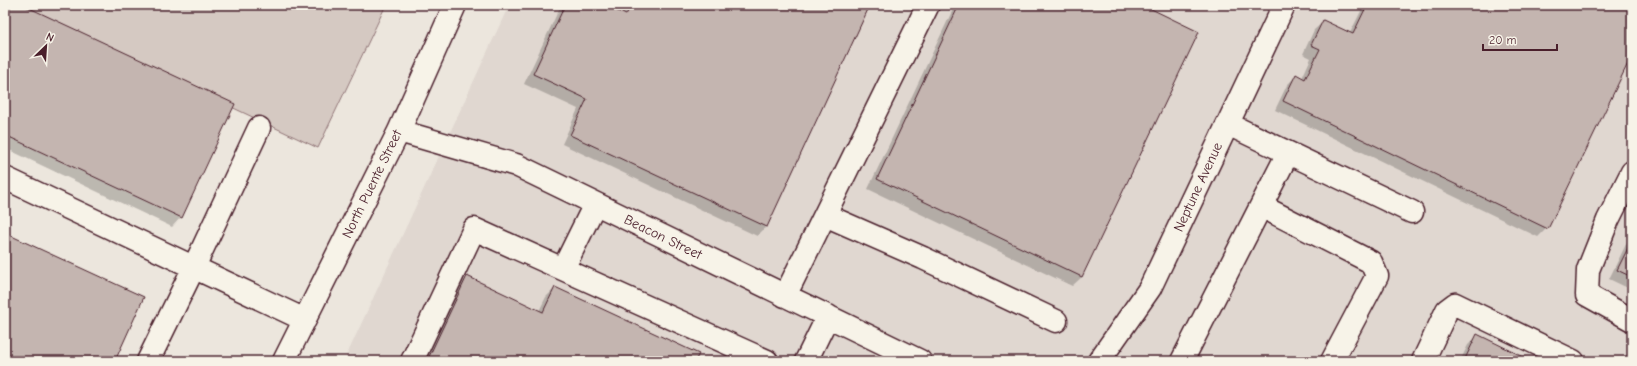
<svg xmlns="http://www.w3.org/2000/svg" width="1637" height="366" font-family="'Comic Neue',sans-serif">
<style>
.built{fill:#e0d7d0}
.green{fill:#d5c9c2;stroke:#907476}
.shadow{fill:#0003}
.building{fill:#c4b5b0;stroke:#4a1f2b}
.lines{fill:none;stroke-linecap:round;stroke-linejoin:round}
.minor-casing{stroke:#4a1f2b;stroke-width:25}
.minor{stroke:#f7f3e8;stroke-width:22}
.labels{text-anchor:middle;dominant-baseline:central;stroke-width:3.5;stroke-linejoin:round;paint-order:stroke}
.street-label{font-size:14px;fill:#4a1f2b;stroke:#f7f3e8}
</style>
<rect width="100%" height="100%" fill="#ece6dd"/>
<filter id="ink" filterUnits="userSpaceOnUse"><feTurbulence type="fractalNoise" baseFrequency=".025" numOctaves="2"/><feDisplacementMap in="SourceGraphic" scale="8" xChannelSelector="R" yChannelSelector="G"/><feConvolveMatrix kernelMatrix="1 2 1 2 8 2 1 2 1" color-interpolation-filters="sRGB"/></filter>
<g filter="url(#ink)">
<path class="built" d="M509,5h1123v356h-1288z"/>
<path class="green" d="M16,5h370l-68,143z"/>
<path class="shadow" d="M5,5h15l161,212 -9,10 -167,-79z
M561,5h42l19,9 5,-9h241l-101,221 -10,10 -195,-92 16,-35 -54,-25z
M955,5h185l-58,272 -10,9 -204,-97z
M1364,5h268v48l-85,175 -9,9 -263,-127 12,-25 9,-9 6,2 9,-20 -8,-4 11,-24 10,-9 26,12z
M1632,232v58l-23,-11z
M467,277l72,34 7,-14 9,-9 139,73h-271l35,-74z
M1477,336l52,25h-69l8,-16z"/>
<path class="building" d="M5,5h18l212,99 -53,114 -177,-83z
M565,5h40l21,10 5,-10h239l-103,222 -197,-92 17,-36 -54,-25z
M959,5h184l56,27 -117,245 -205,-98z
M1367,5h265v50l-84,174 -265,-128 13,-27 9,5 15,-30 -9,-4 12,-25 30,14z
M5,233l139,64 -29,64h-110z
M1632,240v37l-15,-7z
M467,276l76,36 12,-25 144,67 -4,7h-268z
M1477,334l55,27h-68z"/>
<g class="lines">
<g class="minor-casing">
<path id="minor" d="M1228,124l184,88
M399,131l117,34 404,196
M1632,172l-24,48 -20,50 -1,25 45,25
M5,178l300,142
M1261,206l27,-53
M825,215l98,43 133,63
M563,269l32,-65
M785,296l143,-291
M148,361l46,-94 65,-139
M284,361l115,-230 56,-126
M412,361l62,-132 293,132
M806,361l22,-45
M1099,361l51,-73 134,-283
M1182,361l79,-155 110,56 6,14 -45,85
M1423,361l24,-51 8,-6 118,57"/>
</g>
<use href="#minor" class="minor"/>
</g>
</g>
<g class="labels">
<g class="street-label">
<text transform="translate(372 184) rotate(-64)">North Puente Street</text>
<text transform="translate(1198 187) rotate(-65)">Neptune Avenue</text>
<text transform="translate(663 237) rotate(26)">Beacon Street</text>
</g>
</g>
<rect width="1637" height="366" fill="none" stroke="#f7f3e8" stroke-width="20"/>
<rect x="10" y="10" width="1617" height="346" fill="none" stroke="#4a1f2b" stroke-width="1.5" filter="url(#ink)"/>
<g transform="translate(46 46) rotate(25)" stroke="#f7f3e8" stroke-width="3" paint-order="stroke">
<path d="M0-3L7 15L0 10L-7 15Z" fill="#4a1f2b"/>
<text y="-6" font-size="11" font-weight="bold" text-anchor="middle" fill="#4a1f2b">N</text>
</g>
<path d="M1483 44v6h74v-6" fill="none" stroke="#4a1f2b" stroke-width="2"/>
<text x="1489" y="44" font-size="12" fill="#4a1f2b" stroke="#f7f3e8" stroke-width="3" paint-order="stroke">20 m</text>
</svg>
